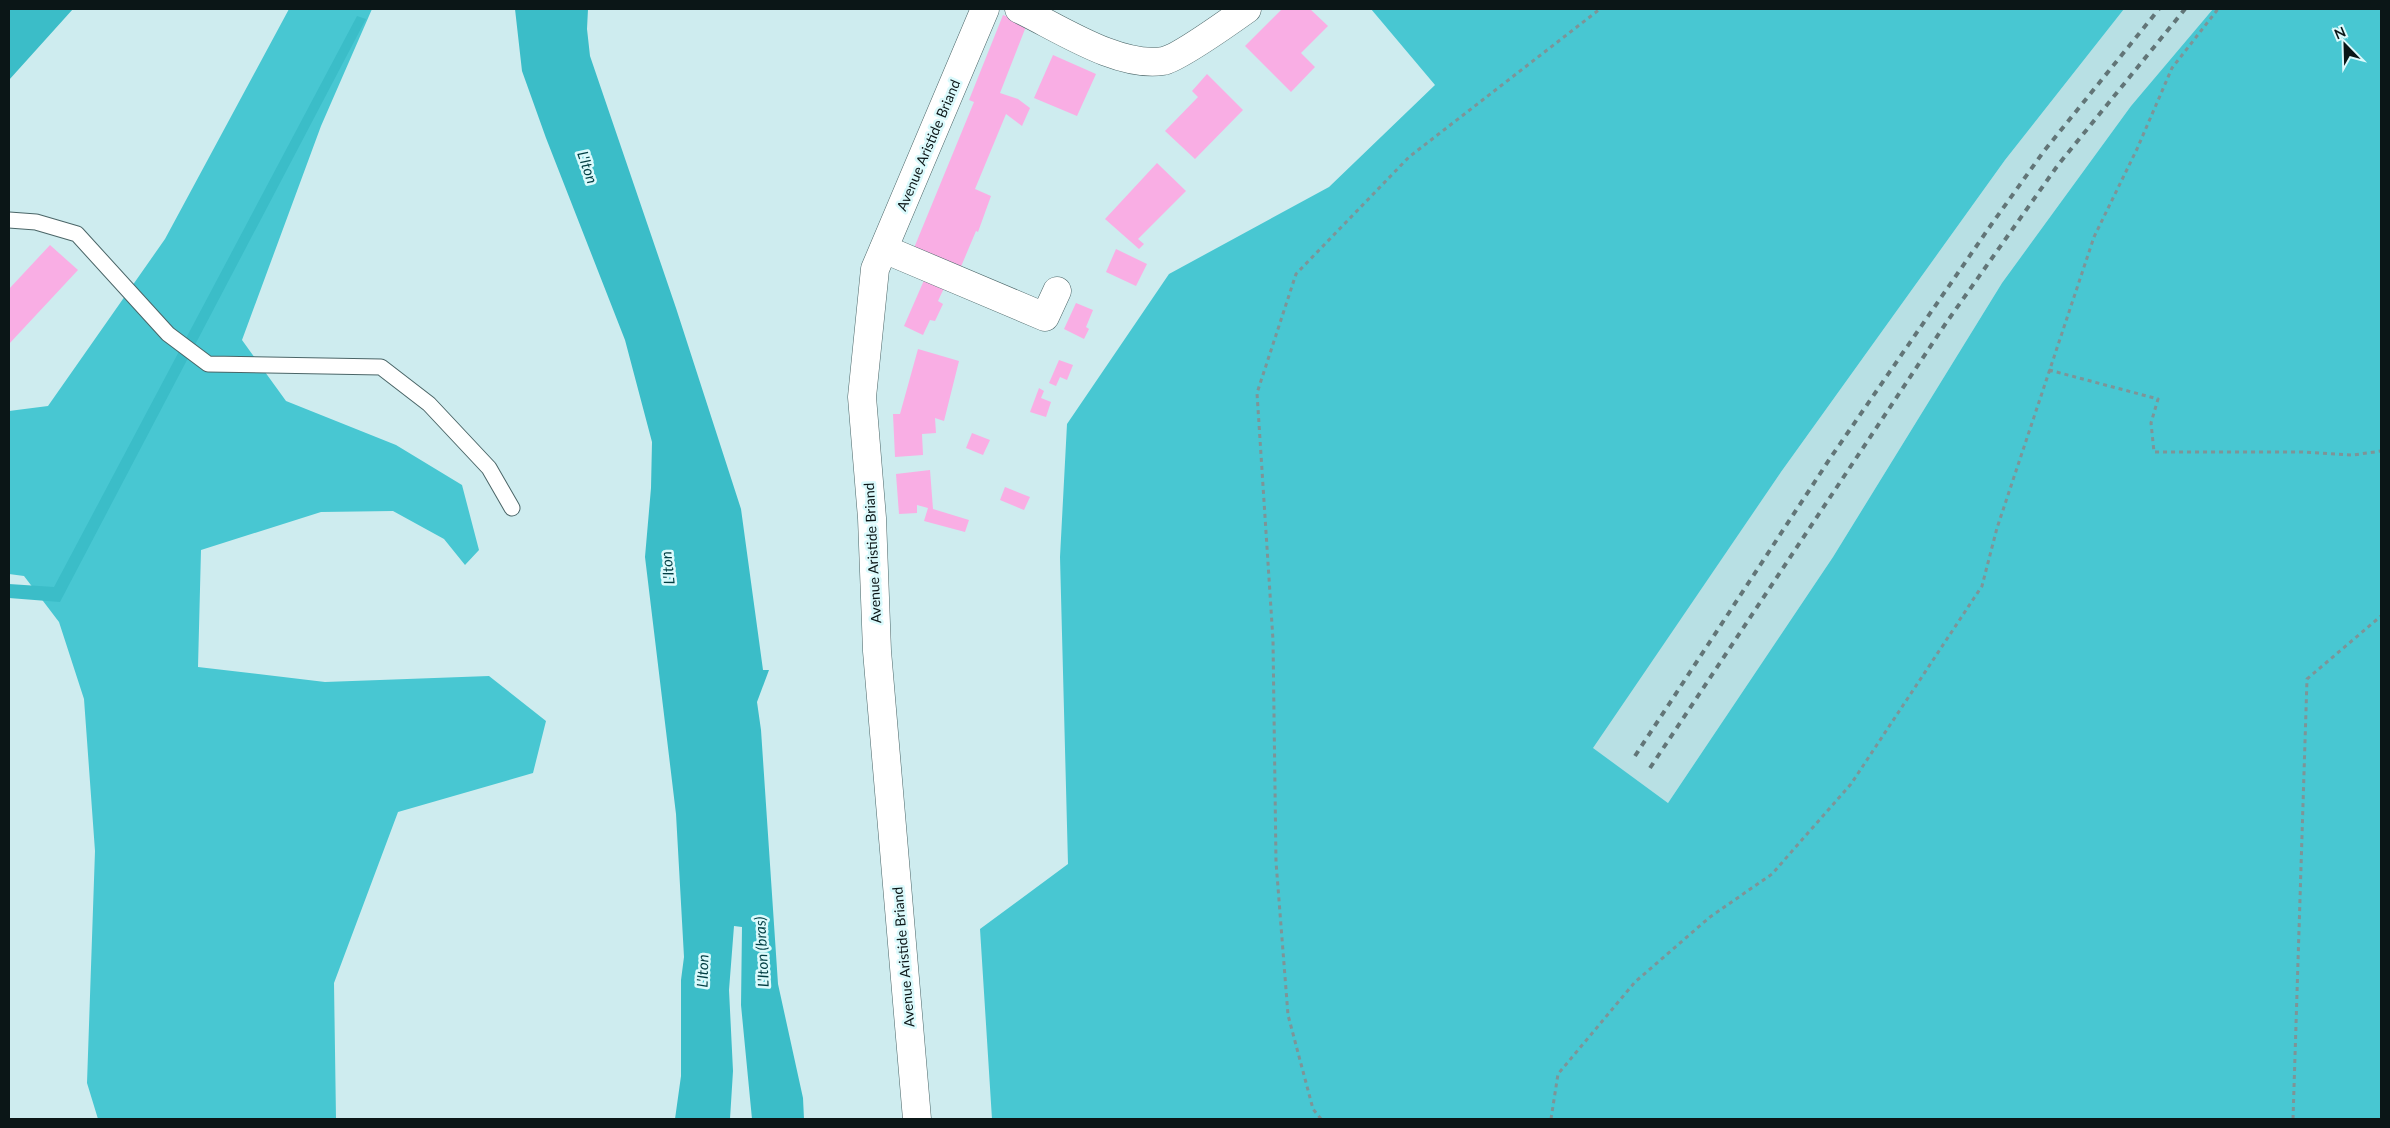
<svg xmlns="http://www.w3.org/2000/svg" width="2390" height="1128" font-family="Lato,sans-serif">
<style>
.built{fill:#b8e0e4}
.forest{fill:#48c7d2}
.water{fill:#3bbdc8}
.building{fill:#f9aee4}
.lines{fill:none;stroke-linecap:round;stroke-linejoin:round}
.lane-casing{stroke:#4a6567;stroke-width:17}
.street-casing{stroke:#4a6567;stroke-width:29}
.secondary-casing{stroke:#4a6567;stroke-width:29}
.path{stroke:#7e9497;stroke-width:3;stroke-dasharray:4 4;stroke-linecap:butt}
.lane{stroke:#fff;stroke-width:15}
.street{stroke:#fff;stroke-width:28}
.secondary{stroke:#fff;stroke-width:28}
.rail{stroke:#627577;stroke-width:4;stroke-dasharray:6 6;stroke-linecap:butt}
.labels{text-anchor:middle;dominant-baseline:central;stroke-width:5;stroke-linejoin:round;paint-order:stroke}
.street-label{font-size:14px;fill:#0b1617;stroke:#dbfafc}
.water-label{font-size:15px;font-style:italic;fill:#003d42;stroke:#dbfafc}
</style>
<rect width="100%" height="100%" fill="#ceecef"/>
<path class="built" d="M2124,9h89l-82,97 -129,177 -169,274 -165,246 -76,-55 189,-276 224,-312z"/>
<path class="forest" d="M289,9h83l-51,117 -79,214 44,61 110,44 66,40 17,65 -14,15 -21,-26 -51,-28 -72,1 -120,38 -3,117 127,15 164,-6 57,45 -13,52 -135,39 -64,171 2,136h-238l-11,-36 8,-232 -11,-152 -25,-77 -35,-46 -15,-2v-163l39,-5 117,-167z
M1371,9h753l-119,151 -224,312 -188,276 75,55 165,-246 169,-274 129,-177 82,-97h168v1110h-1389l-12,-190 88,-65 -8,-307 7,-133 102,-150 160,-87 106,-102z"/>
<path class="water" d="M9,9h64l-64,71z
M515,9h73l-1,20 3,27 86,252 65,201 22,161h6l-12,32 4,28 17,254 25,114 1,21h-52l-11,-114 1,-78 -8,-1 -5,64 4,81 -3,48h-55l6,-43v-96l3,-23 -8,-143 -31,-257 6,-69 1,-46 -27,-102 -79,-202 -24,-67z
M357,16l9,3 -306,583 -51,-4v-14l45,3z"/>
<path class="building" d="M1282,9h28l18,17 -27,27 14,14 -24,25 -46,-46z
M1003,15l24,9 -27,69 18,6 12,9 -8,18 -16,-12 -31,75 16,7 -13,36 -2,-1 -16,38 -46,-21 60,-146 -5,-2z
M1053,55l43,19 -19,42 -43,-18z
M1207,74l36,36 -48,49 -30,-28 33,-34 -6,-6z
M1157,163l29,28 -48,48 6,5 -5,5 -34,-30z
M50,245l28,25 -69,74v-55z
M1116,249l31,15 -11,22 -30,-14z
M925,278l20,8 -7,15 5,3 -8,17 -5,-1 -7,15 -19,-9z
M1076,303l17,7 -7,17 3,2 -5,10 -20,-10z
M918,349l41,12 -15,60 -9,-3 1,15 -14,1 1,21 -28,2 -2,-43h7z
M1059,360l14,5 -6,15 -7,-3 -4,9 -7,-3z
M1039,388l5,3 -3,7 10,4 -5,15 -16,-5z
M972,433l18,7 -7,15 -17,-7z
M930,470l3,39 36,11 -4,12 -41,-11 4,-13 -11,-3v8l-18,1 -3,-40z
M1005,487l25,10 -6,13 -24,-10z"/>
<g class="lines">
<g class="lane-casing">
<path id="lane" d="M9,220l27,2 41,12 91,100 40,30 173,3 48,37 60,64 23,40"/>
</g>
<g class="street-casing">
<path id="street" d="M1019,9c40,19 99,59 144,52 14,-2 70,-42 84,-52
M884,249l161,68 12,-26"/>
</g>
<g class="secondary-casing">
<path id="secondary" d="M917,1119l-40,-468 -5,-133 -10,-121 13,-128 110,-260"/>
</g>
<path class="path" d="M2049,370l109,29 -7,24 3,29h149l50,3 28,-4
M1321,1119l-8,-10 -25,-94 -12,-153 -3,-222 -16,-247 39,-119 113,-117 191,-148
M1551,1119l7,-45 77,-92 75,-65 62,-43 79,-90 131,-198 15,-58 97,-291 43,-88 35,-81 46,-59
M2293,1119l14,-440 74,-63"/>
<use href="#lane" class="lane"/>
<use href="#street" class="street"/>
<use href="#secondary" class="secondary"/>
<path class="rail" d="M1635,756l196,-299 160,-232 53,-74 115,-142
M1650,768l296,-445 112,-158 127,-156"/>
</g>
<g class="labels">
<g class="street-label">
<text transform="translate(928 145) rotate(-67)">Avenue Aristide Briand</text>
<text transform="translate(872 553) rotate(-93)">Avenue Aristide Briand</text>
<text transform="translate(903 957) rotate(-95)">Avenue Aristide Briand</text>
</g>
<g class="water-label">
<text transform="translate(588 167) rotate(71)">L'Iton</text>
<text transform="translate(667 568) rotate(-96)">L'Iton</text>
<text transform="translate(761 952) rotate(-93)">L'Iton (bras)</text>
<text transform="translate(702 971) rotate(-88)">L'Iton</text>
</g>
</g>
<rect width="2390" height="1128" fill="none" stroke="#0b1617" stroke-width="20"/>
<g transform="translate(2345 45) rotate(337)" stroke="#dbfafc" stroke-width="4" paint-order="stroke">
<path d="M0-4L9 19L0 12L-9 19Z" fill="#0b1617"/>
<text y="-8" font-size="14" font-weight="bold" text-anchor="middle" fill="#0b1617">N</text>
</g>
</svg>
